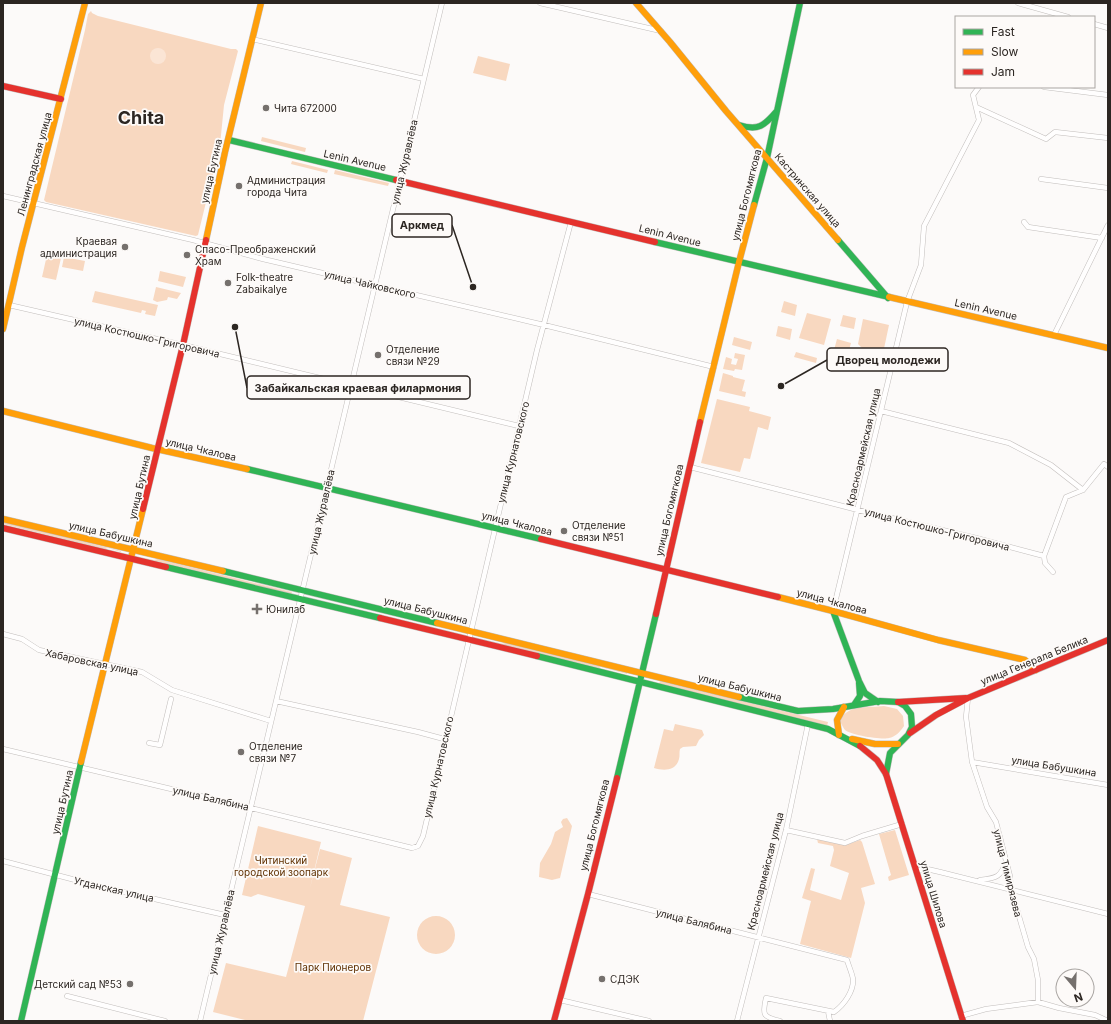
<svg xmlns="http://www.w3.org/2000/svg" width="1111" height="1024" font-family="Inter,sans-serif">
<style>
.green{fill:#f8d8c0}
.water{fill:#fbe5d5}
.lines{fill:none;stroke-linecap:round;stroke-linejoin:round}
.street-casing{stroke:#c2bebc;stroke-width:5.5}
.fast-casing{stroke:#c2bebc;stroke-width:7}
.slow-casing{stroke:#c2bebc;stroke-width:7}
.jam-casing{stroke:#c2bebc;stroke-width:7}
.street{stroke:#fffefe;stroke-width:4.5}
.fast{stroke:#30b455;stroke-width:6}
.slow{stroke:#ff9f0a;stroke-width:6}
.jam{stroke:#e5322d;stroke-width:6}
.poi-dot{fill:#75706d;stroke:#fdfaf8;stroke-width:1.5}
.labels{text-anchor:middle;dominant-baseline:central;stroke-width:3.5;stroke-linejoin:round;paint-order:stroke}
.poi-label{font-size:10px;fill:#2c2622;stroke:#fdfaf8;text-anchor:start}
.street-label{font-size:10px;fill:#2c2622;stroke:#fdfaf8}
.park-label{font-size:10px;fill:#5f3000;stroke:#fdfaf8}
.town-label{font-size:18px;font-weight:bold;fill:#2c2622;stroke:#fdfaf8}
.leader{fill:none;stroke:#2c2622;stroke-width:1.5}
.callout-dot{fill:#2c2622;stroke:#fdfaf8;stroke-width:1.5}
.callout{fill:#fdfaf8;stroke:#2c2622;stroke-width:1.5}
.callout-label{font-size:11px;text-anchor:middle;font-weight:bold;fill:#2c2622}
</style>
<rect width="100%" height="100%" fill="#fcfaf9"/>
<path class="green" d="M91,11l1,2 6,3 133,33h5l2,2 -14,54 -4,40 -22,90 -2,1 -150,-34 -2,-2 41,-170 3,-16z
M478,56l32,8 -4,17 -33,-8z
M262,137l44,11 -1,4 -44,-11z
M292,161l36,9 -1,3 -36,-9z
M335,170l54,13 -1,3 -54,-12z
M47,255l14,3 -5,22 -14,-3z
M64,257l21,4 -2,10 -21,-4z
M160,271l26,6 -3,10 -25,-6z
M156,287l25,6 -4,6 -9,-2 -1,3 -10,2 -4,-2z
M95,291l63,14 -3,11 -10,-2 1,-3 -4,-1 -1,3 -49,-11z
M784,301l13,4 -2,11 -14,-4z
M807,313l24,6 -7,26 -25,-7z
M843,315l13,3 -2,11 -14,-3z
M863,319l26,6 -7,33 -12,-3 1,-3 -7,-2 -6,-6z
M778,326l14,3 -2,11 -14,-4z
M734,337l18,5 -2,8 -18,-5z
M837,339l14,4 -3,11 -14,-4z
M796,352l21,6 -1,5 -22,-6z
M735,353l10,2 -3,15 -7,-1 -1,2 -11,-2 3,-12 6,2 -1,5 5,1 2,-6 -4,-1z
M723,373l10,3v1l12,3 -3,11 4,1 -1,5 -26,-6z
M717,399l33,8 -1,4 22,6 -3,13 -10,-3 -8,32 -6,-1 -4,14 -39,-9z
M3,521l118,30v1l-13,-4 -3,1 -102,-25z
M140,557l14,3 4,-1 134,33 -1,2z
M506,643l121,30v1l-26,-7 -2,1 -98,-24z
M660,681l168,41 -1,4 -168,-42z
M884,706l13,3 6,7 1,10c-4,6 -9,11 -15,12 -7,2 -39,-3 -44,-8 -2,-2 -3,-6 -5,-8 5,-18 29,-14 44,-16z
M675,724l27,6 2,5 -5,5 -3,6 -13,1 -3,2c-1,3 0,7 -1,10 -3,12 -15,12 -25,9l10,-39 9,2z
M567,818l5,8 -12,52 -8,2 -13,-3 1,-14 11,-19 4,-12 8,-5 -2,-5 2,-3z
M258,826l63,16 -11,46 10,-39 32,9 -12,47 50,12 -27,104h-114l-36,-9 13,-49 60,14 19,-71 -47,-12 -7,3 -9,-2z
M895,830l14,45 -20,6 -1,-4 3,-2 -12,-41z
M817,839l29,6 14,-5 2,2 13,42 -14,4 4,15 -14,55 -51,-14 11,-43 -9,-3 9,-30 4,1 -5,21 31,10 8,-27 -19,-7 4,-16 -1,-4 -15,-3z
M417 935a19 19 0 1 1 38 0a19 19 0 1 1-38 0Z"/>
<path class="water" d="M150 56a8 8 0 1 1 16 0a8 8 0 1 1-16 0Z"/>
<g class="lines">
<g class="street-casing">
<path id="street" d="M540,3l121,28
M1018,3l50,14
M1094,24l14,4
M252,39l172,40
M1044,87l64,8
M976,107l70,32 9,-7 53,6
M1041,179l67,9
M3,196l190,44 70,19 281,66 170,42
M1024,222l4,5 74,11
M9,305l174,40 336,81
M1054,335l54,-110
M881,411l128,32 42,22 32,25 21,-26 4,3
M690,467l168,43 118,28 68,18
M1053,572l-8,-9 -1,-7 22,-59 17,-7
M833,611l74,-309 14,-37 3,-39 55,-106 -6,-25 6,-8
M3,634l19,5 17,11 103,22 30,18 99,31
M968,698l-2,19 6,45 15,45 9,15 14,54 1,13 17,58 6,12 4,21v22
M276,701l142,31 26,7
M149,743l11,2 11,-46
M3,749l248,59 161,40 6,-2 5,-10 114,-486 34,-128
M972,762l136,23
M786,830l59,13 17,-7 40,-12
M3,861l99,26 123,28
M916,871l11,-2 13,3 168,42
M980,880c17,-2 21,-3 26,-19
M588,894l259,66c2,7 5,13 6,19 1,12 -9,26 -19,33l-68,-14c-4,17 -3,19 14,23
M67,996l98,25
M560,1000l89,21
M828,1011l2,10
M961,1016l25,-7 52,-7 21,6 36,7 13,6
M200,1021l242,-1018
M737,1021l49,-191 22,-106"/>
</g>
<g class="fast-casing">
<path id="fast" d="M739,125c19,6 25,1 37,-13
M229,140l167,40
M754,205l13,-47 33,-155
M838,240l50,58
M655,242l234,55
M247,469l294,70
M166,567l214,51
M223,571l214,52
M833,611l26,70 6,12 13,9
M537,656l291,73 32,17
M739,697l59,14 35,-2 47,-8 18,1 7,4 6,8 1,13 -4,8 -18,18 -4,21
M854,705l6,-9 -1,-13
M617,778l39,-164
M21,1021l60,-259"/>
</g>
<g class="slow-casing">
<path id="slow" d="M636,3l34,39 56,69 112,129
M206,240l19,-88 36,-149
M889,297l219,51
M3,329l19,-82 63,-244
M3,411l149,37 95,21
M700,422l39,-160 15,-57
M3,519l220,52
M778,597l55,14 105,29 87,20 11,10
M437,623l302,74
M839,735l-2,-15 7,-13
M852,739l23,5h23
M81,762l62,-253"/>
</g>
<g class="jam-casing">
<path id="jam" d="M3,86l58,13
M396,180l259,62
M143,509l40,-164 23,-105
M3,528l163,39
M541,539l237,58
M656,614l44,-192
M380,618l157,38
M898,702l68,-4
M910,733l26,-18 32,-17 140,-58
M860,746l17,14 9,14 77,247
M554,1021l34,-127 29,-116"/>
</g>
<use href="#street" class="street"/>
<use href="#fast" class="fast"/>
<use href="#slow" class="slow"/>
<use href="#jam" class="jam"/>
</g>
<g class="poi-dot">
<circle cx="266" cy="108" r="4"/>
<circle cx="239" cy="186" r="4"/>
<circle cx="125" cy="247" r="4"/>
<circle cx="187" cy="255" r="4"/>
<circle cx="228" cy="283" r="4"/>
<circle cx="378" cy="355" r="4"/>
<circle cx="564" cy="531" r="4"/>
<path d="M255 603h4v4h4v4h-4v4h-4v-4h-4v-4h4z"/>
<circle cx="241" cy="752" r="4"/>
<circle cx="602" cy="979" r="4"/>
<circle cx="130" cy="984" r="4"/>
</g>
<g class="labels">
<g class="poi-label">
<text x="274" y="108">Чита 672000</text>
<text x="247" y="180">Администрация<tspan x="247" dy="12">города Чита</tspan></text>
<text x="117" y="241" text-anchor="end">Краевая<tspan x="117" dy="12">администрация</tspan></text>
<text x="195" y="249">Спасо-Преображенский<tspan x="195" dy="12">Храм</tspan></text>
<text x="236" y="277">Folk-theatre<tspan x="236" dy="12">Zabaikalye</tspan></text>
<text x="386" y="349">Отделение<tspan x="386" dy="12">связи №29</tspan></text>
<text x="572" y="525">Отделение<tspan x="572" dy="12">связи №51</tspan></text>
<text x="266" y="609">Юнилаб</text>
<text x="249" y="746">Отделение<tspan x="249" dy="12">связи №7</tspan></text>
<text x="610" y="979">СДЭК</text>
<text x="122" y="984" text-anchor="end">Детский сад №53</text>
</g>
<g class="street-label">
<text transform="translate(355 160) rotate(13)">Lenin Avenue</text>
<text transform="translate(404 162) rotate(-77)">улица Журавлёва</text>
<text transform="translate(34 164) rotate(-75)">Ленинградская улица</text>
<text transform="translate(211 171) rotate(-77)">улица Бутина</text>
<text transform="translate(808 190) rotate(49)">Кастринская улица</text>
<text transform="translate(746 195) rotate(-76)">улица Богомягкова</text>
<text transform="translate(670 235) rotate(14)">Lenin Avenue</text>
<text transform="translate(370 284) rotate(13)">улица Чайковского</text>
<text transform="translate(986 309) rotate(13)">Lenin Avenue</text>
<text transform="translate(147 337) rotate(13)">улица Костюшко-Григоровича</text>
<text transform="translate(863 447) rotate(-77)">Красноармейская улица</text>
<text transform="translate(201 449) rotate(13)">улица Чкалова</text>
<text transform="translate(513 452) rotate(-76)">улица Курнатовского</text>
<text transform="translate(139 487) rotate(-77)">улица Бутина</text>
<text transform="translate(669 510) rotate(-77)">улица Богомягкова</text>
<text transform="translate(321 512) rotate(-77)">улица Журавлёва</text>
<text transform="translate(517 523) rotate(14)">улица Чкалова</text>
<text transform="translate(937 529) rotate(14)">улица Костюшко-Григоровича</text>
<text transform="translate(111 534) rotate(13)">улица Бабушкина</text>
<text transform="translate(832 601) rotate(15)">улица Чкалова</text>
<text transform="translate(426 610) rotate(14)">улица Бабушкина</text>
<text transform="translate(1034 660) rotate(-22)">улица Генерала Белика</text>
<text transform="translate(92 662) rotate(12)">Хабаровская улица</text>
<text transform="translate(740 687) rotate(14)">улица Бабушкина</text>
<text transform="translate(1054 766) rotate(9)">улица Бабушкина</text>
<text transform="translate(438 767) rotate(-77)">улица Курнатовского</text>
<text transform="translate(211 798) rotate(13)">улица Балябина</text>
<text transform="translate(62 802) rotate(-77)">улица Бутина</text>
<text transform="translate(594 825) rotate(-76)">улица Богомягкова</text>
<text transform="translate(765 871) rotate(-76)">Красноармейская улица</text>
<text transform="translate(1008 873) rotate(76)">улица Тимирязева</text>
<text transform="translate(114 889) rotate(13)">Угданская улица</text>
<text transform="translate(934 894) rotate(73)">улица Шилова</text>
<text transform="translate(694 921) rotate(14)">улица Балябина</text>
<text transform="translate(221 932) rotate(-77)">улица Журавлёва</text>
</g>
<g class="park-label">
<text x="281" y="860">Читинский<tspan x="281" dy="12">городской зоопарк</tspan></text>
<text x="333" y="967">Парк Пионеров</text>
</g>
<g class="town-label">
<text x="141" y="117">Chita</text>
</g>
</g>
<path class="leader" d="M473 287L452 225M781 386L827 360M235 327L247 388"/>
<g class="callout-dot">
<circle cx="473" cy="287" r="4"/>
<circle cx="781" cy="386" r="4"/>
<circle cx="235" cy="327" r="4"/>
</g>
<g class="callout">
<rect x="392" y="214" width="60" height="23" rx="4"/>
<rect x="827" y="348" width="121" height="23" rx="4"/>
<rect x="247" y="376" width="223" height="23" rx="4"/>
</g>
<g class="callout-label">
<text x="422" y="229">Аркмед</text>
<text x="888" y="364">Дворец молодежи</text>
<text x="358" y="392">Забайкальская краевая филармония</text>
</g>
<rect width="1111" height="1024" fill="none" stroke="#2c2622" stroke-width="8"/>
<rect x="955" y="16" width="140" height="72" fill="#fdfaf8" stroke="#a9a5a2"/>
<rect x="963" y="29" width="20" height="6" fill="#30b455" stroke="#a9a5a2"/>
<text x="991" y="36" font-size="12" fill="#2c2622">Fast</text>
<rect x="963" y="49" width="20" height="6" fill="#ff9f0a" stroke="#a9a5a2"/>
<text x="991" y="56" font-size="12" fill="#2c2622">Slow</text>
<rect x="963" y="69" width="20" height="6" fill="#e5322d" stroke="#a9a5a2"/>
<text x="991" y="76" font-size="12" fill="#2c2622">Jam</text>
<g transform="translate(1075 988) rotate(161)"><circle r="19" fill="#fdfaf8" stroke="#a9a5a2"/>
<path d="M0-3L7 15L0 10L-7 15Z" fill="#75706d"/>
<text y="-6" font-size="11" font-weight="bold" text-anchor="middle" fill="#2c2622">N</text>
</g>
</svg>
